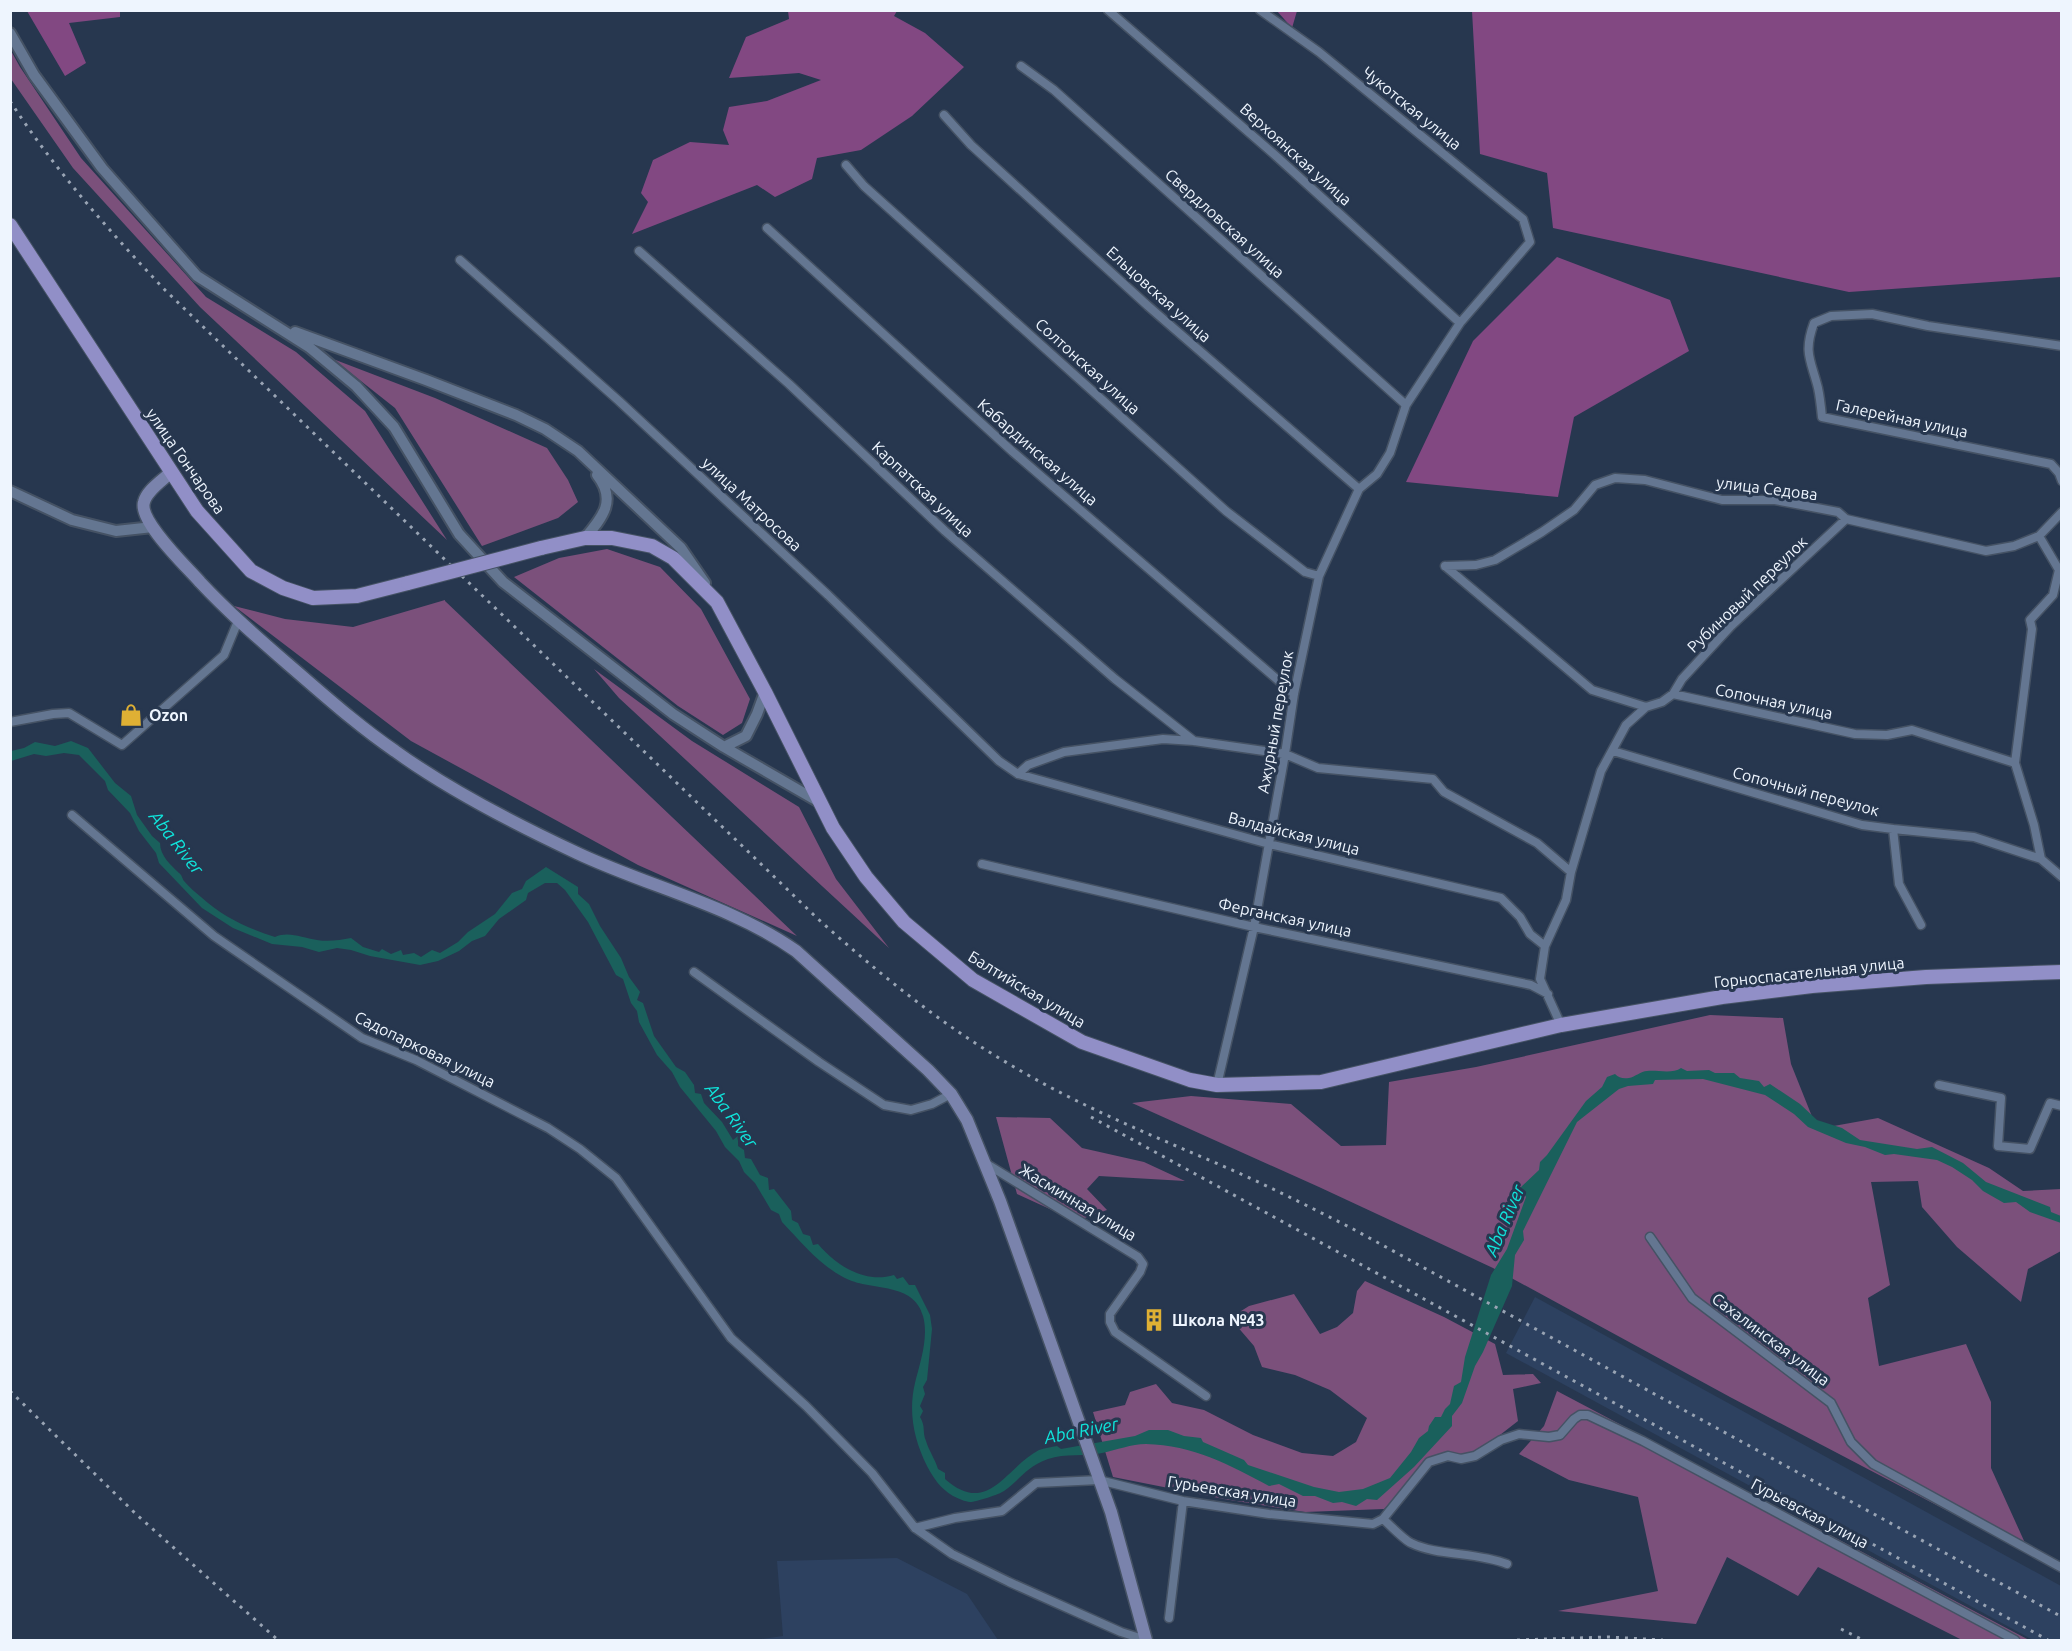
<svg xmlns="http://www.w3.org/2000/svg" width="2072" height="1651" font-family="Ubuntu,sans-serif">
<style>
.built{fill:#2d4160}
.green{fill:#7b507b}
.forest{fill:#824882}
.water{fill:#1a605c}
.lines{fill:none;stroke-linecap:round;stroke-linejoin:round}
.minor-casing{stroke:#455264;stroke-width:11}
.tertiary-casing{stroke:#455264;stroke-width:14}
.secondary-casing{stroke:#455264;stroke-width:15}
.primary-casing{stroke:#455264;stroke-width:16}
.minor{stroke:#647691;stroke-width:8}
.tertiary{stroke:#647691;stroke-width:10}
.secondary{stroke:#7a83ac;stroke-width:12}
.primary{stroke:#918fc7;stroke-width:14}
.rail{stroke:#99a4b4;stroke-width:3;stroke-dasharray:3 6;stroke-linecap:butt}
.primary-bridge-casing{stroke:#455264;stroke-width:16;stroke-linecap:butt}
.primary-bridge{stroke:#918fc7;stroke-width:14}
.labels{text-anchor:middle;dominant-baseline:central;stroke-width:6;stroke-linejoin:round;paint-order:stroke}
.street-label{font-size:16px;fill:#eef5fe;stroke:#27374f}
.poi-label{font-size:16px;font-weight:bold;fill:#eef5fe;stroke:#27374f;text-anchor:start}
.water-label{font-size:18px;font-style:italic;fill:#10e4db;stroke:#27374f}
</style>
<rect width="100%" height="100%" fill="#27374f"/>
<path class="built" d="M1535,1297l526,289v54h-28l-527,-287z
M897,1558l70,36 31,46h-244l29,-4 -6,-75z"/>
<path class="green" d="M10,49l10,18 61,91 125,139 90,55 69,59 82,129 -247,-233 -127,-139 -62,-89z
M333,359l102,39 112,50 21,32 10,22 -20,16 -76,28 -87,-138z
M607,549l53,18 41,42 49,90 -8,24 -19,12 -45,-29 -164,-129 45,-19z
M445,600v1l352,335 -159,-71 -227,-124 -177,-135 51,13 68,8z
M594,669l98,72 107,66 37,72 53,69 -270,-250z
M1710,1015l73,3 8,46 26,65 61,-11 111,50 34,23 38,-2v62l-33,18 -7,33 -64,-55 -35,-40 -4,-26 -47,1 19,103 -22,13 11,68 87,-22 25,58v66l39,86 -300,-157 -237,-129 -174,-81 -187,-84 59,-7 100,8 50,42 45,-1 3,-63 87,-15z
M996,1117l54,1 32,30 62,14 41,19 -86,-5 -12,13 20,21 -31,11 -59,-27z
M1365,1281l79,36 51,27 8,31 30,-1 8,9 -28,6 5,32 -49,38 -29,-5 -56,55 -79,3 -81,-13 -111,-22 -20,-65 32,-7 5,-13 26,-8 16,19 32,7 49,25 49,18 31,3 23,-14 11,-24 -37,-28 -35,-15 -33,-8 -8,-21 -24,-28 19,-12 45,-12 26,40 17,-7 16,-14 4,-22z
M1557,1391l472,249h-67l-144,-73 -20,29 -71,-39 -31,67 -138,-13 100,-20 -20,-94 -69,-17 -50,-26 25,-28z"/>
<path class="forest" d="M27,11h93v6l-51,6 17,40 -21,13z
M788,11h109l-3,5 31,17 39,34 -52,49 -51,34 -44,8 -5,21 -37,18 -18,-12 -125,49 16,-32 -7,-9 12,-33 37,-18 39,3 -6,-15 6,-23 38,-6 54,-21 -22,-7 -70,5 17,-41 43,-18z
M1277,11h20l-5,17z
M1472,11h589v266l-212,15 -296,-64 -6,-55 -67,-19z
M1557,257l113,43 19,51 -115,66 -16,80 -152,-15 67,-141z"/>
<path class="water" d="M71,741l17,7 27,35 16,13 6,19 15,21 8,7c0,13 11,22 19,30 3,2 3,5 5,8 5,6 11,11 17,16 22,20 46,31 74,40 14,-6 27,1 42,3 12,2 23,0 34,-2l12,9 16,5 3,-3 9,5 10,-4 2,5 11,-2 7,4 11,-7 8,3 18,-11 10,-10 27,-18 17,-21 10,-4 4,-8 20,-14 32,20v7l11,10 11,22 21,32 8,19 11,15 -3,8 6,3 11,33 22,31 9,5 9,13 1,8 6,1 3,9 18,19 11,18 5,-4v10l6,4 1,8 6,1 9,16 8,3 1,12 5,-1 17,22 1,9 6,3 5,11 7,2 3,9 5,-1c18,21 46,40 76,31l3,4 6,-2 6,8h6l15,30 2,14 -5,51 -4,7 2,7 -5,12 3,5 -3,6c6,10 2,15 6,24 3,10 9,18 12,28l7,4v6c43,38 60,-11 94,-29 5,-2 13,-3 18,-4l4,3 74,-13 14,-6h19l16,6 17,2 2,4 41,18 4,5 66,22 25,5 24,-3 27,-11 21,-26 8,-14 9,-7 1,-5 6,-9h6l4,-8 5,-5 4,-18 7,-4 4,-25 26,-82 16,-26 19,-52 -6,-9 19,-18 1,-8 7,-7 39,-54 16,-14 5,-10 8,-3c4,4 8,5 14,4 6,-1 12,-7 18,-7 11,-1 26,3 34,-3l6,3 22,-1 6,3h19l6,5 19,3 5,6 6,-3 30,20 17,16 25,8 18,12 57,9 15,-2 31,16 23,19 64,25 1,5 10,4v7l-31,-11 -14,-10 -12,1 -21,-12 -11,-11 -20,-13 -15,-7 -43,-6 -9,1 -20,-8 -19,-4 -38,-16 -14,-13 -29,-19 -62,-16 -48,1 -2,4 -25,2 -9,3 -42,33 -54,109 1,9 -9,15 -3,31 -29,66 -8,14 -13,37 -10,13v10l-38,41 -37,33 -10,-1 -11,7 -14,-4 -9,1 -18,-7h-12l-24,-12 -10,2c-39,-21 -76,-41 -123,-42 -15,0 -29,6 -44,9 -17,4 -37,0 -54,6 -22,8 -26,19 -44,32 -4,3 -28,11 -34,11 -4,0 -13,-4 -17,-6 -13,-8 -19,-17 -26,-30 -13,-26 -19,-54 -12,-83 5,-20 14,-46 8,-67 -9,-34 -51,-25 -76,-37 -27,-13 -45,-36 -65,-57l-3,-8 -8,-4 -16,-27 -11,-11 -5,-11 -14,-14 -9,-16 -36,-44 -8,-15 -15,-17 -18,-33 -2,-11 -6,-8 -8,-24 -7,-4 -28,-53 -23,-32 -8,-7h-12l-17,10 -2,7 -27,19 -14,17 -13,5 -13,10 -21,10 -18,4 -50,-9 -19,-6 -14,-2 -18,4 -17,-5 -30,-3 -39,-16 -31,-20 -43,-45 -3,-10 -17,-22 -9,-18 -22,-23 -3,-9 -26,-26 -15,-2 -18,3 -12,-2 -23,7v-10l13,-3 11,-6 20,4z"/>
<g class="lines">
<g class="minor-casing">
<path id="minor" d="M1108,10l168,146 184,167
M1021,66l33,24 352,315
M944,115l27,30 177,161 211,183
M846,165l18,21 362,325 79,61 14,4
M767,228l246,224 281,242
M639,251l150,133 156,147 170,148 79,62
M460,260l159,141 209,194 171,166 19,13 251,70 232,54 19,19 10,17 15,12
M2062,346l-134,-20 -56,-12 -41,2 -17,7c-11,30 -3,37 4,65 2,9 3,19 4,29l229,47 8,9 3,8
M1445,566l147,124 54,17 16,-5 11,-8 182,40 32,1 25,-5 103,33 19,62 7,34 21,18
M1445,566l31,-1 19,-5 47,-28 32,-22 21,-25 20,-7 30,2 77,20h53l63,12 8,7 140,32 28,-5 25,-10 23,-24
M1673,694l9,-15 49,-53 115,-107
M10,722l43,-8 16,-1 53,32 102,-90 14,-34
M1613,751l249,74 31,4 6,55 22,41
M2015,763l17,-134 -2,-9 23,-25 6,-25 -20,-34
M1018,774l10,-9 36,-13 99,-13 31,2 91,13 33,14 115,11 11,13 93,51 34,29
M72,815l142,121 148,102 54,22 132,68 32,21 36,29 115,160 75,68 66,67 43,55 37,26 57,28 112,50 25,8
M1893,829l81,8 67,22
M982,864l272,63 277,58 17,9
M694,972l125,90 65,43 27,5 21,-6 19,-10
M1561,1025l-21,-46 5,-33 21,-46 5,-28 30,-101 25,-46 20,-18
M1217,1085l37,-158 31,-173 9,-60 25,-118 40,-87 18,-15 13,-21 16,-48 54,-82 70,-81 -7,-23 -204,-167 -59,-42
M1939,1085l62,13 -3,48 32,3 20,-46 12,3
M985,1163l153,94 5,7 -3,8 -30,42v8l5,10 91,64
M1650,1237l42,61 139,105 20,39 22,22 189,104
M1383,1519l46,-57 19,-6 13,3 14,-3 26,-16 18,-6 30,3 11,-2 14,-16 6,-4h8l55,26 372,199
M915,1528l40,-10 47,-7 34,-28 63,-3 84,21 86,13 104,10 10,-5c7,6 21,21 28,24 26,13 66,9 96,21
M1169,1618l14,-117"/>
</g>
<g class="tertiary-casing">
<path id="tertiary" d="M10,33l24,42 68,93 95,108 112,71 47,39 38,41 65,107 44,48 170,132 51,33 97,56
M295,332l131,48 90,35 29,14 33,22 103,97 24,35
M10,491l62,29 44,11 37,-4
M585,538c18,-21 32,-38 12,-63
M724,747l22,-11 11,-22 8,-22"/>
</g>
<g class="secondary-casing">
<path id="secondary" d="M171,472c-9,9 -24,18 -27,30 -6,19 43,65 56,80 28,30 58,56 89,83 35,30 68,60 106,86 54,39 122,74 182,102 72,34 154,52 219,98l132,119 23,24 16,26 33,81 111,311 35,128"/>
</g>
<g class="primary-casing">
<path id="primary" d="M10,225l187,286 54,60 32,17 30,10 44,-2 51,-13
M541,548l44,-10h27l40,8 21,12 44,44 48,90 68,136 33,49 38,45 69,58 109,62 108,38 27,5 104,-3 240,-57 161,-28 90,-11 114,-9 136,-5"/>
</g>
<use href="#minor" class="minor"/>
<use href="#tertiary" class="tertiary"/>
<use href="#secondary" class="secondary"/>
<use href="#primary" class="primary"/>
<path class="rail" d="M10,101c45,69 99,130 155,189l652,628c60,54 122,105 192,146 73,44 152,75 230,109 39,18 77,37 114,56l709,388
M1091,1117l957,523
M10,1391l128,125 140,124
M1841,1629l22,11
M1517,1640l91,-3 55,3"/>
<g class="primary-bridge-casing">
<path id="primary-bridge" d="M408,583l133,-35"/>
</g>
<use href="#primary-bridge" class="primary-bridge"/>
</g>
<defs>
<g id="shop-bare" transform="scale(1.8)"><path d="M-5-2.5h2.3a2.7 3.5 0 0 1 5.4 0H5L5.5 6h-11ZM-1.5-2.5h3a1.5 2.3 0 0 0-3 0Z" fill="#dfb034" stroke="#27374f" stroke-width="2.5" paint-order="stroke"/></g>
<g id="building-bare" transform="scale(1.8)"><path d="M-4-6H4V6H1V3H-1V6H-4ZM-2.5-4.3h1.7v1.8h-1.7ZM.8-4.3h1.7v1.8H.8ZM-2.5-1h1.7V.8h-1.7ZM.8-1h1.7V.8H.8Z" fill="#dfb034" stroke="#27374f" stroke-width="2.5" paint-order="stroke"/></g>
</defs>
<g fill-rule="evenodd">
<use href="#shop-bare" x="131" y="715"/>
<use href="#building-bare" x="1154" y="1320"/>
</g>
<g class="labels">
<g class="street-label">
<text transform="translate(1412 108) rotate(39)">Чукотская улица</text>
<text transform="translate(1296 154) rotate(42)">Верхоянская улица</text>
<text transform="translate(1225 223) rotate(42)">Свердловская улица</text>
<text transform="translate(1159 294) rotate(42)">Ельцовская улица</text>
<text transform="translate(1088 366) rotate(42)">Солтонская улица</text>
<text transform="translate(1902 418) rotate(12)">Галерейная улица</text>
<text transform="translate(1038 452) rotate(41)">Кабардинская улица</text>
<text transform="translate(186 461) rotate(55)">улица Гончарова</text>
<text transform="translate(1767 488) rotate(7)">улица Седова</text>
<text transform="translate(923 489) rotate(43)">Карпатская улица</text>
<text transform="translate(752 504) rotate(43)">улица Матросова</text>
<text transform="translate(1747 594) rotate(-44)">Рубиновый переулок</text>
<text transform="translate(1774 701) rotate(12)">Сопочная улица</text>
<text transform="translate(1275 722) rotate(-80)">Ажурный переулок</text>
<text transform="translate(1806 791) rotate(15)">Сопочный переулок</text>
<text transform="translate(1294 833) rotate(14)">Валдайская улица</text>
<text transform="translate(1285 917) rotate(12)">Ферганская улица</text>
<text transform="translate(1809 972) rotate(-6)">Горноспасательная улица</text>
<text transform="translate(1027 989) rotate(31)">Балтийская улица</text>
<text transform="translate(425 1049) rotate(26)">Садопарковая улица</text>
<text transform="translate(1078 1202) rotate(31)">Жасминная улица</text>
<text transform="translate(1771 1339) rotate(37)">Сахалинская улица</text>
<text transform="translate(1232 1491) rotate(9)">Гурьевская улица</text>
<text transform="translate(1810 1513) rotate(28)">Гурьевская улица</text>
</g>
<g class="poi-label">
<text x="149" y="715">Ozon</text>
<text x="1172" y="1320">Школа №43</text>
</g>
<g class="water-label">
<text transform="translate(177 842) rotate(52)">Aba River</text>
<text transform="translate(732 1115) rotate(54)">Aba River</text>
<text transform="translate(1504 1220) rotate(-67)">Aba River</text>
<text transform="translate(1081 1430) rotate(-11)">Aba River</text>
</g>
</g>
<rect width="2072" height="1651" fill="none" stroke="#eef5fe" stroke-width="24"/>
</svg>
